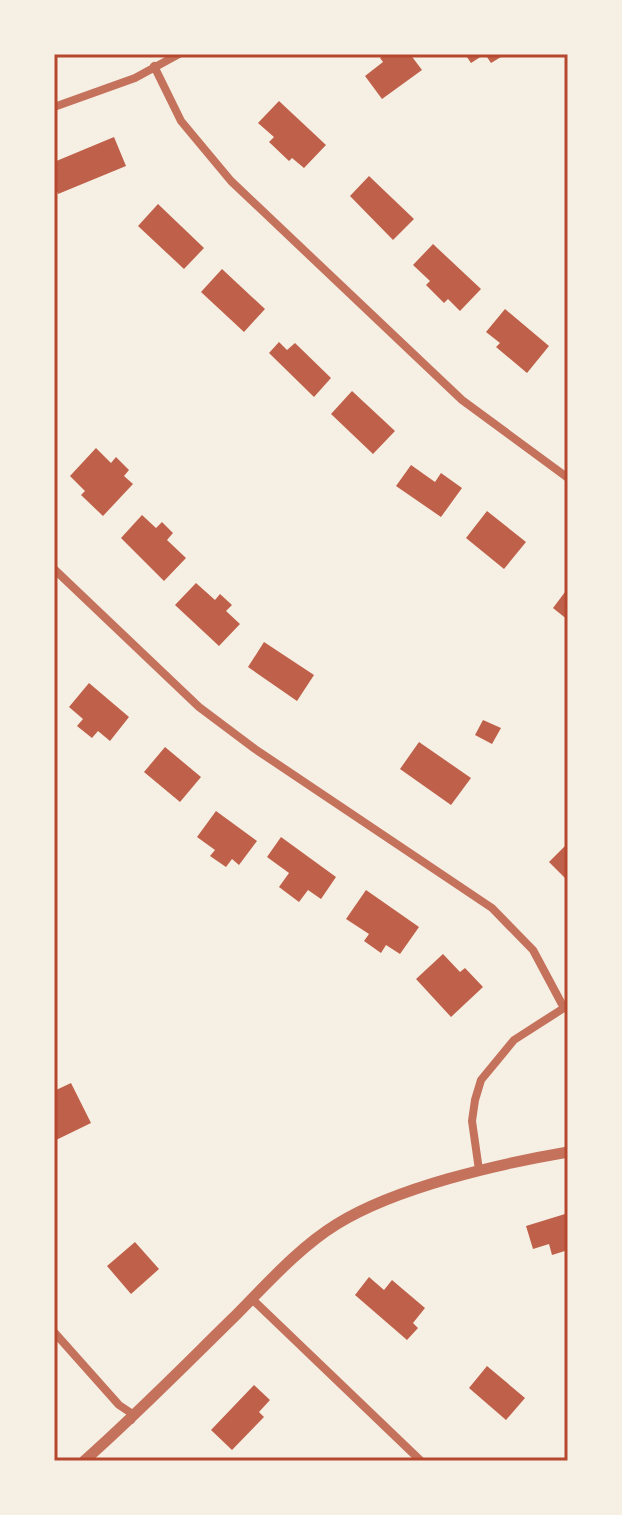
<svg xmlns="http://www.w3.org/2000/svg" width="622" height="1515" font-family="Roboto,sans-serif">
<style>
.building{fill:#bf614a}
.lines{fill:none;stroke-linecap:round;stroke-linejoin:round}
.minor{stroke:#c5725c;stroke-width:8}
.tertiary{stroke:#c5725c;stroke-width:11}
.neatline{fill:none;stroke:#b5482f;stroke-width:3}
</style>
<rect width="100%" height="100%" fill="#f6efe4"/>
<path class="building" d="M385,54h25l12,16 -40,29 -17,-23 18,-14 -3,-4z
M465,54h41l-15,9 -6,-9 -14,9z
M279,101l47,44 -22,23 -12,-10 -3,3 -20,-19 5,-5 -16,-14z
M114,137l12,29 -68,28 -4,-10v-22z
M369,176l45,43 -21,21 -43,-44z
M158,204l46,44 -20,21 -46,-43z
M433,244l48,45 -21,22 -12,-12 -4,4 -18,-18 4,-4 -17,-16z
M222,269l43,40 -21,23 -43,-40z
M505,309l44,37 -22,27 -31,-26 4,-4 -14,-11z
M279,342l8,8 8,-7 36,35 -17,19 -45,-44z
M352,391l43,40 -22,23 -42,-40z
M96,448l15,15 5,-6 13,13 -5,6 9,8 -30,32 -22,-21 4,-4 -15,-15z
M411,465l24,17 6,-9 21,15 -21,29 -45,-31z
M487,511l39,31 -22,27 -38,-31z
M142,515l14,13 6,-6 11,11 -6,7 19,18 -22,23 -43,-43z
M196,583l19,17 5,-6 12,11 -6,6 14,13 -21,22 -44,-41z
M568,588v32l-15,-12z
M264,642l50,33 -17,26 -49,-34z
M89,683l40,34 -19,24 -12,-10 -6,7 -15,-12 6,-7 -14,-12z
M483,720l18,8 -9,16 -17,-9z
M419,742l52,36 -20,27 -51,-36z
M165,747l36,30 -21,25 -36,-30z
M216,811l41,30 -18,24 -7,-6 -6,8 -16,-11 5,-6 -18,-13z
M281,837l55,40 -15,22 -13,-9 -9,12 -20,-15 10,-14 -22,-16z
M568,843v38l-19,-19z
M366,890l53,37 -19,27 -14,-9 -5,8 -17,-12 5,-7 -23,-15z
M443,954l17,18 5,-4 18,19 -32,30 -35,-38z
M71,1083l20,40 -37,18v-50z
M565,1214l3,11v25l-16,5 -3,-11 -16,5 -7,-23z
M135,1242l24,27 -28,25 -24,-28z
M369,1277l15,13 8,-10 33,28 -12,15 5,5 -11,12 -52,-45z
M487,1366l38,32 -19,22 -37,-32z
M254,1385l16,15 -11,12 5,5 -32,33 -21,-20z"/>
<g class="lines">
<path class="minor" d="M154,66l27,55 50,60 231,219 106,78
M54,107l81,-29 44,-24
M54,569l145,138 56,42 237,159 41,42 31,58
M479,1170l-7,-49 3,-21 6,-20 33,-40 53,-34
M252,1299l169,162
M54,1332l65,73 12,8v7"/>
<path class="tertiary" d="M84,1461c52,-46 100,-95 149,-143 32,-32 65,-70 104,-94 60,-37 161,-60 231,-72"/>
</g>
<rect width="622" height="1515" fill="none" stroke="#f6efe4" stroke-width="112"/>
<rect x="56" y="56" width="510" height="1403" class="neatline"/>
</svg>
